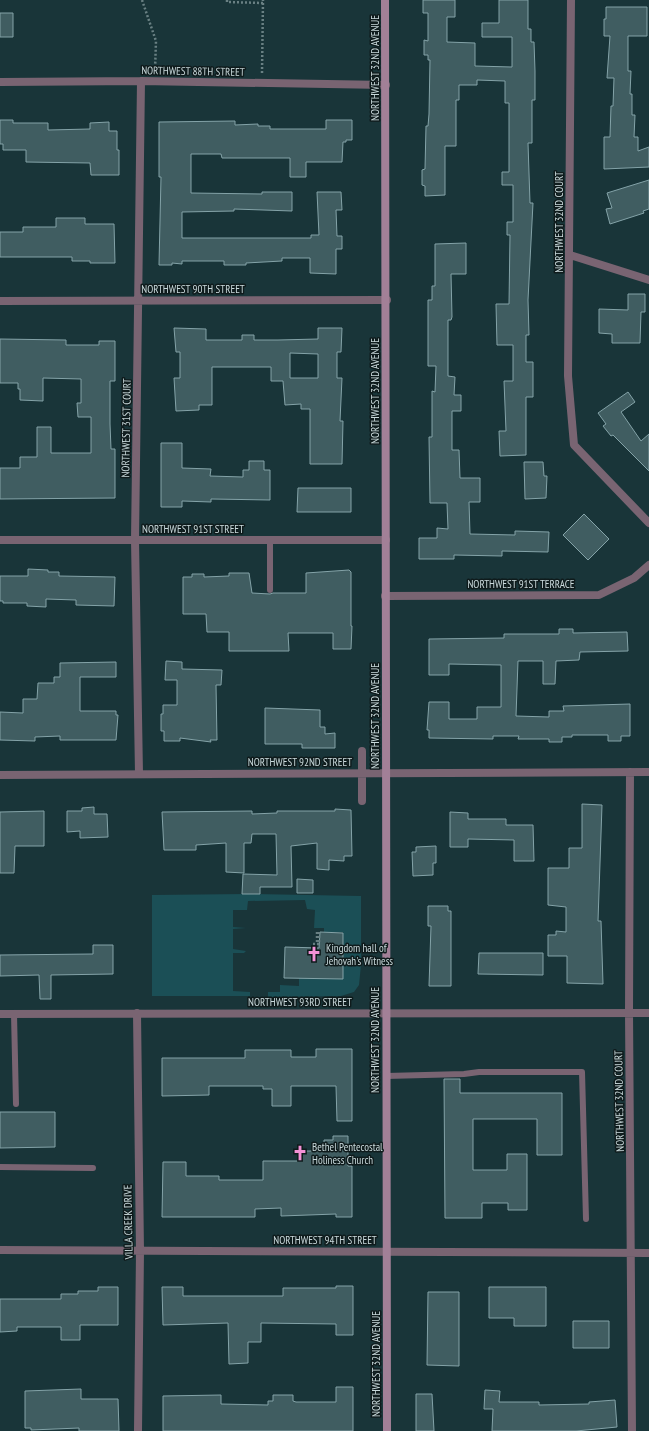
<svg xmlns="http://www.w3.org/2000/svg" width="649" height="1431" font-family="'PT Sans Narrow',sans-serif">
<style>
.green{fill:#1b4f56}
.building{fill:#405d61;stroke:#84a3a8;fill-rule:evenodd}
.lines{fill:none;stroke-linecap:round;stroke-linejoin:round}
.path{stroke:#698083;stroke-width:2.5;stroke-dasharray:2 2;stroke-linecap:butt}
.lane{stroke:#796472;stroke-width:6}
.street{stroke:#796472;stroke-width:8}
.secondary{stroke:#a28097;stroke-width:8}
.labels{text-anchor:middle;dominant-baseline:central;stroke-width:3;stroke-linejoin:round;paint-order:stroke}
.street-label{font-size:11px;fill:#c9d9db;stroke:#0f1b1c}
.poi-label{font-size:11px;fill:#c9d9db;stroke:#0f1b1c;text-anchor:start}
</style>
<rect width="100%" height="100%" fill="#193539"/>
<path class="green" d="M248,894l113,2v66l-17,-1 -1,-29h-19v-4h-10l1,-18 -8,-1 -2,-9 -57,1 -1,9h-14v17l13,1 -13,1v20l13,2 -2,2h-11v38l17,1v4h-98v-101z
M343,965h18l-2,20 -5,7 -13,4 -73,1v-5h12v-7l19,1v-8l44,1z"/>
<path class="building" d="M423,0h32v17h-8v25l28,1v23l37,1v-30h-30v-14h17v-23h29v29h3v13h3l1,29v29h-3v43h-4l2,60h3l-5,97 1,35h-3v27h7v35h-7v58l-26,1 -1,-25h7l-2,-50h9v-36h-16l-1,-41h13l1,-69h-3v-13h6v-37h-11v-13h7v-69h-4v-22l-28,-1v5h-18v15h-3v46h-11v49l-20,1v-10l-3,-1v-15l3,-1 1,-43h2l1,-12 1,-54h-2v-5h-4v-15l4,1v-28h-5z
M606,7h41v29h-19v35h3l-1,23h2v21h3l-1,22h4v14l11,-4v20l-45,2v-32h6l1,-31h2l1,-28h-7l3,-42h-6v-17h2z
M0,13h13v24h-13z
M0,120h13v3h35v7l42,-1v-6l19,-1v9h8v19h2v25h-28l-1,-12 -64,-1v-12h-23v-6h-3z
M326,120h26v20h-6v2h-3l-1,20h-36v15h-16v-19h-68l-1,-4h-30v39l71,1v-2h30v19l-58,-2v2l-52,1v26h129v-3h8l-2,-43h24l1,18h-6l1,26h5v13h-6v25l-26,-1v-15h-28v3l-36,2v2h-22v-4h-42v3l-10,-1v2h-13l2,-88h-2v-55l76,-1v4l23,-1v2h12v3h56z
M649,180v29l-6,2 1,2 -34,11 -4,-15 6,-1 -5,-15z
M56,218h29v6h29l1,39h-25v-2h-18v-4h-72v-25h23v-5h33z
M466,243v31h-15l1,43 -1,3h-3v56l7,1 -1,18h7v16h-9v39h7l1,28h20v24h-11l1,32 45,1v-4l34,1 -1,20 -46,-1v5l-48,-1v4h-35v-21h18v-10l11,1 -1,-26h-17l-1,-66h3v-46l3,1 1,-26h-8v-66h4v-14h3v-42z
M628,294h17v18h-4l-1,31h-28v-9l-13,-1v-24l29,1z
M174,328l32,1v11h36v-5h12v5h24l40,-1v-11h24l-1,24h-4v26h5l-2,43h3l-1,43h-32v-55h-9v-5l-16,1 -2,-24h-12v-14h-59v38h-13v5l-23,1 -2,-33h6v-26h-4zM290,353l28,1v24h-28z
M0,339l66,1v5h33v-4h16v40h-5v43l1,25h4v49l-115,1v-31h20v-11h17v-30h14v26h40v-36h-13l-1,-14h4v-24l-38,-1v23l-23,-1v-11h-2v-6h-18z
M628,392l7,10 -14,10 20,29 8,-7v37l-36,-36 -2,1 -8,-10 3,-2 -8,-11z
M161,443h21v25l29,1 -1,7 33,1v-7h6v-9h15v9h6v30l-59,-1v3l-29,-1v6h-21z
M524,462h19l1,14h3l-1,22 -21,1z
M298,488h53v24h-54z
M584,514l25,25 -21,21 -25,-25z
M28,569l20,1v2h11v4l56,1 -1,29 -38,-1v-5l-30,-1v8l-19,-1v-3h-24v-2h-3v-25h28z
M349,570l2,2v54h1l-1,23h-18v-16h-45l1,18h-60v-19h-22l-1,-18h-23v-37h9v-3h12v3l25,-1v-3h20l3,20 18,1 3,-1h33v-20z
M559,629h14v4l54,-1 1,19 -48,1 -1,8 -23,1 -1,23h-12v-23h-25l-2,55 33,1v-6h15l-1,-5 67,-2v32h-9v5h-13v-6h-36v2h-10v5h-13v-3h-31l1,-3h-26v3l-64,-1v-8h-2l2,-28h20v17h28v-12h24v-42l-52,-1v11h-20v-36l75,-1v-4h55z
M166,661l16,1v7l40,1 -1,15h-5l1,55h-7l1,2 -31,-4v3h-16v-10h-3v-17h2v-9h14v-25h-12z
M116,662v15h-36v34h36v4h2l-2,25h-56v-4l-25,1v4l-35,-1v-28l23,1v-14h14l1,-16h16v-6h6v-14z
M265,708l55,2v17h5v7l10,-1v15h-33v-4h-37z
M582,804l20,1 -4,116h3l2,63 -36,-1v-27h-19v-21h8v-4l10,1v-25l-18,-2v-37h21v-20h13z
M94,807v7h13l1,23 -28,1v-7l-13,1v-21h15v-3z
M335,809l16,1 1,46h-8v5l-15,-1v10l-12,-1v-26l-26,3 1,41h-32v7h-18l1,-20 34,1 -1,-41h-24l-1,9h-7v30l-18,-1v-29l-30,2v5h-32l-2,-38 90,-1v3l25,-1v-2h58z
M44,811v35h-29l-1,27h-14v-61z
M450,812l18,1v6h38v6h27l1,36h-20v-21l-46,-1v8h-18z
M436,846v17h-3v12l-20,1 -1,-24h4v-5z
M297,879l16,1v13h-16z
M428,906h20v5h3v75h-22l2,-60h-3z
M320,932l23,1v46l-59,-1 1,-31 34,1z
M93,945h20v29l-62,1v24h-11l-1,-24 -39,1v-21l93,-1z
M479,953h64v22l-65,-1z
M316,1049h36v72h-15l-1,-35h-45v20h-19v-17h-9v-3h-54v9l-47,1v-38h83v-8h46v7h25z
M444,1079h16v14h102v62h-25v-36h-64v51h34v-16h20v56h-19v-7h-26v15h-37z
M0,1112h55v35l-55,1z
M333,1136h15v30h4v51h-16v-3l-55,2v-8l-26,1v8h-93l1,-55h23v14h33v4h44v-19h35v-10h26v-11h9z
M336,1286h17v49h-17v-11l-75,-1v19h-13v21l-19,1 -1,-41 -65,2 -1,-38h21v9h100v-8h53z
M98,1287h20v38h-38v15h-19v-13h-44v4l-17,1v-33h61v-5h17v-3h20z
M489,1287h57v39h-32v-8h-25z
M428,1292h31v74l-32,-1z
M573,1321h36v27h-36z
M336,1387h17v44h-190v-35l58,-1v9l47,1v-4h5v-6h20v6l3,1h40z
M81,1389v10h37l1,32h-40v-3l-48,2v-2h-6v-37z
M485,1390l15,1 -1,11h40v3l50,-1v-2l26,-2 2,27 -41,4h-84l1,-22h-9z
M416,1394h16l2,37h-18z"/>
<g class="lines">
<path class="path" d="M142,0l14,41 -1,30
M227,0v2l36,1
M262,73l1,-73
M313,944h6v-12h-2v12
M346,963h1"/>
<path class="lane" d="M270,590v-50
M14,1014l2,90
M386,1076l78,-2 15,-2h103l4,147
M0,1167l93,1"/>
<path class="street" d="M571,0l-3,376 6,69 75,78
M0,82l141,-1 245,4
M570,255l79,25
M0,301l387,-1
M0,540h386
M385,596l214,-1 35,-17 15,-13
M362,751v50
M630,772l-1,240 3,419
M139,774l-4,-234 6,-459
M0,775l649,-3
M137,1013l3,238 -2,180
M0,1014l649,-1
M0,1250l649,3"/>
<path class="secondary" d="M385,0l2,1431"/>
</g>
<defs>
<g id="church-bare" transform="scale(1.2)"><path d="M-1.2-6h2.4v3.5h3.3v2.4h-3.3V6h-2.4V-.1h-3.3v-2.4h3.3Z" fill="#f391d6" stroke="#0f1b1c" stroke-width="2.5" paint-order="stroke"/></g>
</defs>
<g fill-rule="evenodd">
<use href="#church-bare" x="314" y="954"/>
<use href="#church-bare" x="300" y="1153"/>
</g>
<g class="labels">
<g class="street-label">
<text transform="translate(375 68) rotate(-90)">NORTHWEST 32ND AVENUE</text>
<text transform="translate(193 71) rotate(1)">NORTHWEST 88TH STREET</text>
<text transform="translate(559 222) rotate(-90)">NORTHWEST 32ND COURT</text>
<text x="193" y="289">NORTHWEST 90TH STREET</text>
<text transform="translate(375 391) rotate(-90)">NORTHWEST 32ND AVENUE</text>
<text transform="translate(126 428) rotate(-89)">NORTHWEST 31ST COURT</text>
<text x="193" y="529">NORTHWEST 91ST STREET</text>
<text x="521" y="584">NORTHWEST 91ST TERRACE</text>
<text transform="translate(375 716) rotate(-90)">NORTHWEST 32ND AVENUE</text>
<text x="300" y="762">NORTHWEST 92ND STREET</text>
<text x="300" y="1002">NORTHWEST 93RD STREET</text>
<text transform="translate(375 1040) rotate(-90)">NORTHWEST 32ND AVENUE</text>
<text transform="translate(619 1101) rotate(-91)">NORTHWEST 32ND COURT</text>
<text transform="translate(128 1222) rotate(-91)">VILLA CREEK DRIVE</text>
<text x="325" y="1240">NORTHWEST 94TH STREET</text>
<text transform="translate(376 1364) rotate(-90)">NORTHWEST 32ND AVENUE</text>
</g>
<g class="poi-label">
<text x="326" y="948">Kingdom hall of<tspan x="326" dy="13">Jehovah's Witness</tspan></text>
<text x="312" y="1147">Bethel Pentecostal<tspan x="312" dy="13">Holiness Church</tspan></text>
</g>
</g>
</svg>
